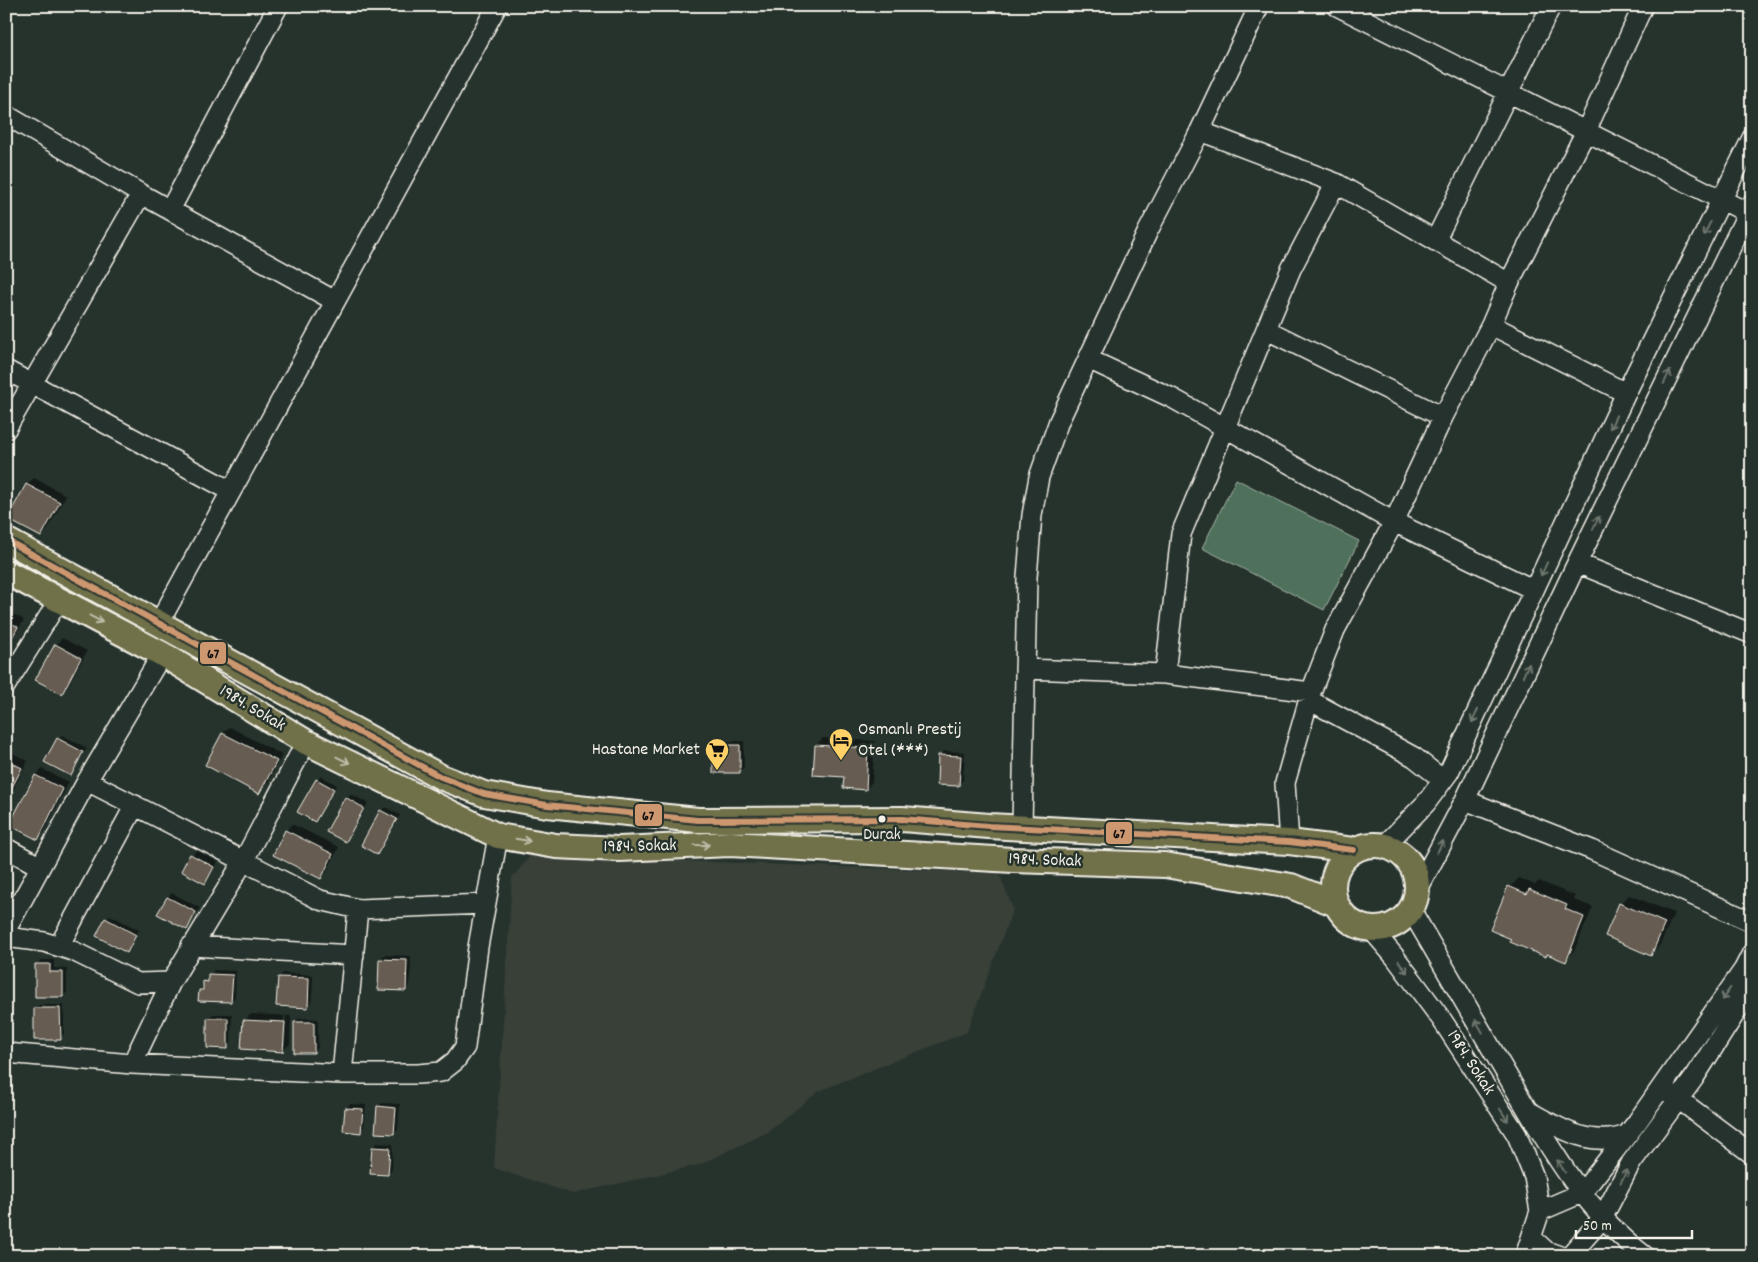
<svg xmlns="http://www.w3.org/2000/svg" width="1758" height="1262" font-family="Dekko,sans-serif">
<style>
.built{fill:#393f38}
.green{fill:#4f715c;stroke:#a2b1a2}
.shadow{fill:#0007;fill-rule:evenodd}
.building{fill:#665c51;stroke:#f4f1e8}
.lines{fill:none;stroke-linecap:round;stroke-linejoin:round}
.minor-casing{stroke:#f4f1e8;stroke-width:22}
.major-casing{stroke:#f4f1e8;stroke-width:28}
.minor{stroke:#26332d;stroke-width:19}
.major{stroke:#6f704a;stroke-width:24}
.bus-1-casing{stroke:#26332d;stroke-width:10}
.bus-1{stroke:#cd976f;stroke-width:6}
.oneway{stroke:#6e766e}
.oneway2{stroke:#bfbda9}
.bus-dot{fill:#f4f1e8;stroke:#26332d;stroke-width:2}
.labels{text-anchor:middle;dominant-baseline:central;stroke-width:5;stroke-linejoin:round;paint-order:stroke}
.bus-label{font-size:17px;fill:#f4f1e8;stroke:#26332d}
.street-label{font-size:18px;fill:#f4f1e8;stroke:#26332d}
.poi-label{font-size:18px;fill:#f4f1e8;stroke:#26332d;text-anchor:start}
.line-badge{stroke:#26332d;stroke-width:2}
.pale-badge-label{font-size:14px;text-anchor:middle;font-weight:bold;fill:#111}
</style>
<rect width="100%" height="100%" fill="#26332d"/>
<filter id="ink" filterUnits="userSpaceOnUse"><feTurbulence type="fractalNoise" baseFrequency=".02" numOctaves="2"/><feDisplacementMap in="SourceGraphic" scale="10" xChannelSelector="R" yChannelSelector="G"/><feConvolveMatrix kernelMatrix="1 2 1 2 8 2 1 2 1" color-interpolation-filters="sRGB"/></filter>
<g filter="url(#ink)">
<path class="built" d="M531,855l468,18 14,36 -46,123 -148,59 -51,41 -69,33 -126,29 -79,-26 18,-290z"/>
<path class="green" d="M1236,479l123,62 -35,69 -122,-62z"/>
<path class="shadow" d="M34,478l32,17 -18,34 -7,7 -32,-17 18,-35z
M6,610l18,10 -18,30z
M62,638l25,13 -19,35 -6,7 -6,-48z
M230,727l52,28 -16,31 -7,6 -52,-28 16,-31z
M62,735l25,13 -17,26 -12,-35z
M823,738l52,3 -3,41 -6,7 -21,-13 -29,-31z
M718,741h26v26l-4,4 -26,-25z
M6,750l22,11 -22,42z
M944,751l21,1 -2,28 -4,4 -20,-28z
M42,769l27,13 -25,50 -7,6 -1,-63z
M321,776l16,9 -22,35 2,-40z
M350,794l18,9 -23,37 1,-42z
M385,807l15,8 -23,38 4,-42z
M292,824l47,23 -12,24 -7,6 -34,-46z
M196,850l22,12 -13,21 -22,-12z
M1519,878l16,7 4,-4 36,15 -1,4 19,7 -19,44 -9,9 -17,-7 -2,3 -36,-69z
M172,893l28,15 -14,21 -18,-32z
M1629,895l45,18 -14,32 -9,9 -31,-50z
M110,915l29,15 -12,21 -21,-32z
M384,955l27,1 -1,29 -4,5 -26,-30z
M41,960h13v8l13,1v23l-4,4 -26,-32z
M214,970l22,1 -1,26 -4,4 -31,-11z
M283,973l30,2 -1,27 -5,4 -28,-29z
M39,1005h25v29l-4,4 -25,-29z
M213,1014h19l-1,29 -4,4 -18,-29z
M251,1014l40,2 -1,28 -7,6 -39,-29zM284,1016h2l-1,29h-3z
M300,1018l18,1v29l-5,4 -18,-30z
M382,1103l18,1 -2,25 -4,4 -16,-26z
M350,1104l16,1 -2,22 -4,4 -16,-1 2,-22z
M377,1143l16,1 -1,26 -5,4 -16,-1 2,-26z"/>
<path class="building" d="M26,484l34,18 -19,35 -34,-18z
M6,620l12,7 -12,22z
M55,644l26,14 -19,36 -27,-14z
M222,733l55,28 -18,33 -54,-29z
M57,738l26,14 -12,24 -27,-14z
M713,745h27v28h-27z
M815,745l53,3 -2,42 -23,-2 1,-11 -31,-2z
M938,755l23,1 -2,30 -22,-1z
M6,760l16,8 -16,31z
M35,775l28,14 -25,51 -29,-15z
M316,779l18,10 -19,33 -18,-10z
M345,797l19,11 -18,34 -20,-10z
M380,810l17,9 -20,36 -16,-10z
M285,830l48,24 -12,25 -48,-24z
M190,854l24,13 -9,17 -24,-13z
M1508,886l19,8 2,-5 38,16 -2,4 19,8 -18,45 -19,-8 -1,3 -36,-15 1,-3 -21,-9z
M167,897l29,15 -9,18 -30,-16z
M1619,903l46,20 -14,33 -46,-20z
M105,918l31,17 -9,18 -31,-17z
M379,959l28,1 -1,31 -28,-1z
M35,964h15v8h13v25h-28z
M208,974l25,1 -2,27 -33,-1 1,-11h4v-9l5,1z
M278,977l31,1 -1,30 -32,-2z
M34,1008h26l1,32h-27z
M207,1018h21v31l-21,-1z
M243,1020l42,2 -2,30 -42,-3z
M294,1022h20v31h-20z
M377,1106l19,2 -2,26 -19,-1z
M345,1108l18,1 -2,24 -18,-2z
M372,1147l18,1 -2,27 -18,-1z"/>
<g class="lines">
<g class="minor-casing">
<path id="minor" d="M1337,6l411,207
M6,115l135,79 194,107
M1200,131l136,52 173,100
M170,210l108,-204
M1435,241l116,-235
M1491,325l135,68
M1267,330l176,87
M1088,359l84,39 222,124 140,68
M6,370l225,121
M6,429l135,-235
M1577,563l175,71
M159,623l338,-617
M1025,669l140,5 146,18
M1165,674l16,-140 110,-265 45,-86
M6,685l53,-85
M1309,700l105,57 29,23
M87,781l233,119 38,9 127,-5
M1465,800l127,50 160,72
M1022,827l5,-250 5,-62 7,-38 20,-56 89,-190 49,-94 62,-131
M1289,842l-4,-59 26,-91 24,-62 59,-108 49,-105 48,-92 18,-42 77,-152 57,-125
M1384,846l42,-43 23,-31 177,-379 126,-255
M6,848l33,18
M1417,891l48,-91 112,-237 175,-359
M1411,910c31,53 62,107 93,160 40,68 77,138 141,186
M1371,929l24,28 47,63 75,115 17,42 6,34
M6,930l81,-149 75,-127
M6,937l38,5 29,9 65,32 33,-1
M59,946l76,-141
M191,946l163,9
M6,1053l126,11 210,10h76l23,-2 14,-11 10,-14 13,-100 20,-111
M132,1064l39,-82 72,-120 63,-120
M342,1074l16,-165
M1669,1092l83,62
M1530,1112c30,17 62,36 97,23
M1532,1238l14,13 14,5
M1525,1256l15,-45 42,-18 55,-71 107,-153 8,-16
M1569,1256l33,-37 29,-56 63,-85 58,-91"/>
</g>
<g class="major-casing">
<path id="major" d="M6,540l435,237 43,17 63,11 151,15 204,-1 87,7 300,16 65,8
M6,572l156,82 144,88 192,94 58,10 63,3 111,-5 283,16 152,5 126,21 45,18
M1333 887a42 42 0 1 1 84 0a42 42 0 1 1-84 0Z"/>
</g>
<use href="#minor" class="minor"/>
<use href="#major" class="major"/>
<g class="bus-1-casing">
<path id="bus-1" d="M6,540l435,237 43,17 63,11 151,15 204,-1 87,7 300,16 65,8"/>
</g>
<use href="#bus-1" class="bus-1"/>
</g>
<defs><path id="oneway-shaft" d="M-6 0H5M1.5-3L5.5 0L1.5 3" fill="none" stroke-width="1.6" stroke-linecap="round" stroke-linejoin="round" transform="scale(1.25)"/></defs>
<g class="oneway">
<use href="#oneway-shaft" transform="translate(1707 229) rotate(116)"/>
<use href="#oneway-shaft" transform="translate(1667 377) rotate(-64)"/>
<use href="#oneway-shaft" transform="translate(1613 422) rotate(115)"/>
<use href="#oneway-shaft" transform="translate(1596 523) rotate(-64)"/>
<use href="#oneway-shaft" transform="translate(1544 569) rotate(115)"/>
<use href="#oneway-shaft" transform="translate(1526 670) rotate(-65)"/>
<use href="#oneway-shaft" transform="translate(1475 716) rotate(115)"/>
<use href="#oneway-shaft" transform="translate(1440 847) rotate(-62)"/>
<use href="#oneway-shaft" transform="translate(1403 967) rotate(54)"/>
<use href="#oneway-shaft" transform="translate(1726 994) rotate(126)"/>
<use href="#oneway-shaft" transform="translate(1479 1026) rotate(-120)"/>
<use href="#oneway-shaft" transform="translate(1504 1115) rotate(57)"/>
<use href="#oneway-shaft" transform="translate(1561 1166) rotate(-122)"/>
<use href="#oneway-shaft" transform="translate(1624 1176) rotate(-62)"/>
</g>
<g class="oneway2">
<use href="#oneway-shaft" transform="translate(96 619) rotate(28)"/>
<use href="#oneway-shaft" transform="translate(343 760) rotate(26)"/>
<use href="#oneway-shaft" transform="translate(523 840) rotate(10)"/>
<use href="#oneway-shaft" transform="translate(702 845) rotate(-2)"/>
</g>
</g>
<defs>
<g id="hotel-pin" transform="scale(1.25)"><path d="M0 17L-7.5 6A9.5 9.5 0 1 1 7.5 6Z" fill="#ffd166" stroke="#26332d"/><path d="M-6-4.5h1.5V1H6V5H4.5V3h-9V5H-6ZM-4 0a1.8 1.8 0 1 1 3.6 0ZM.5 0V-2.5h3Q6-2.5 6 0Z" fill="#111"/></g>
<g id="supermarket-pin" transform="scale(1.25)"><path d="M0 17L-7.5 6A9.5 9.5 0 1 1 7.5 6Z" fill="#ffd166" stroke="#26332d"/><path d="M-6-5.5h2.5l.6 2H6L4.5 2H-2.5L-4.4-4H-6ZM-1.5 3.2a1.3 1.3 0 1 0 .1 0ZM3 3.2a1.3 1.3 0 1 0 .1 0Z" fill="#111"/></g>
</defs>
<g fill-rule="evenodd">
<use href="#hotel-pin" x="841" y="740"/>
<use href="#supermarket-pin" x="717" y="750"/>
</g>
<circle class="bus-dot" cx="882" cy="819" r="4.5"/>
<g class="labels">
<g class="bus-label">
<text x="882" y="836">Durak</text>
</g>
<g class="street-label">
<text transform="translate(252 709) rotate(31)">1984. Sokak</text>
<text transform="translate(640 847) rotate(-1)">1984. Sokak</text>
<text transform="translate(1045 861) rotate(2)">1984. Sokak</text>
<text transform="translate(1470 1063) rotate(57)">1984. Sokak</text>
</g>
<g class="poi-label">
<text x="858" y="730">Osmanlı Prestij<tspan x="858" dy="21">Otel (***)</tspan></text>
<text x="700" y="750" text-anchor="end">Hastane Market</text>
</g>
</g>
<g class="line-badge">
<rect x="199" y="641" width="28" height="24" rx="5" fill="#cd976f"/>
<rect x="634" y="803" width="29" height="24" rx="5" fill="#cd976f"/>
<rect x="1105" y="821" width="28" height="24" rx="5" fill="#cd976f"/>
</g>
<g class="pale-badge-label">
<text x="213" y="658">67</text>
<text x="648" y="820">67</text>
<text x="1119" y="838">67</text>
</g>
<rect width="1758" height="1262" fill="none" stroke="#26332d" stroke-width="25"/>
<rect x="12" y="12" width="1733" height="1237" fill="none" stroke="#f4f1e8" stroke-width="2" filter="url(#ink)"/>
<path d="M1576 1230v8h116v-8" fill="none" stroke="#f4f1e8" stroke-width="2.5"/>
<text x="1583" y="1230" font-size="15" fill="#f4f1e8" stroke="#26332d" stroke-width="4" paint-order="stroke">50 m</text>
</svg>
